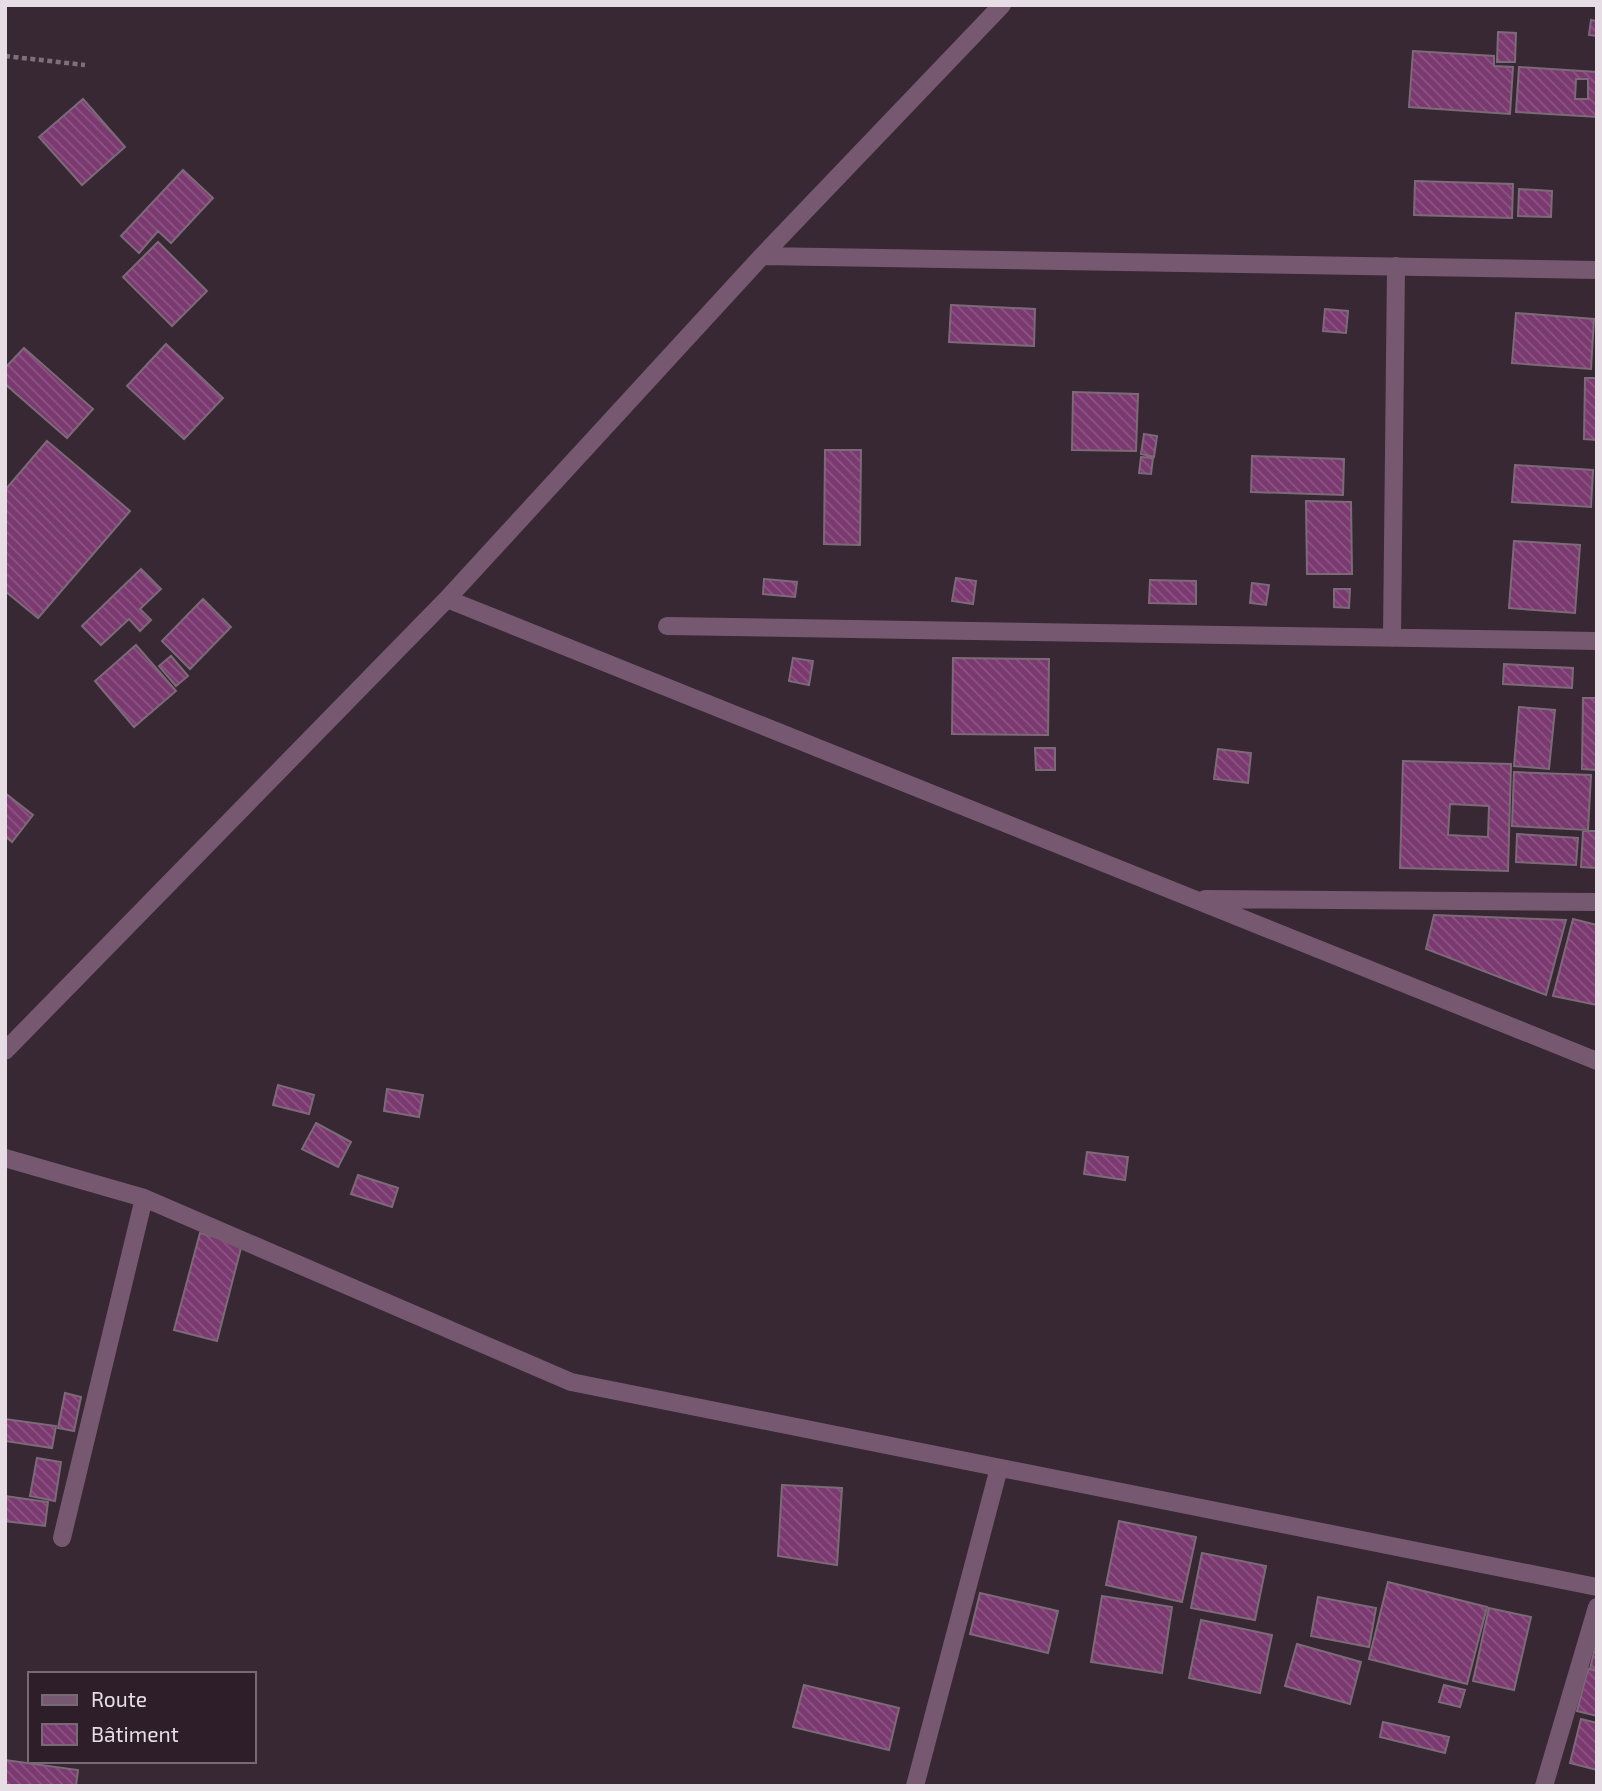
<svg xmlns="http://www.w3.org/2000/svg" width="1602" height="1791" font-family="'Exo 2',sans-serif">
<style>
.building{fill:url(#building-back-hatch);stroke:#7c6a78;stroke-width:2;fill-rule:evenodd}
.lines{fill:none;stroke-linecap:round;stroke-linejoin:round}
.path{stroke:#7d707a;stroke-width:4.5;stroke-dasharray:5 3.5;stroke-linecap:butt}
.minor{stroke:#765970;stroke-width:18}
</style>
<defs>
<pattern id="building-back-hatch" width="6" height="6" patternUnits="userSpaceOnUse" patternTransform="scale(1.75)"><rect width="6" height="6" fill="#7a396f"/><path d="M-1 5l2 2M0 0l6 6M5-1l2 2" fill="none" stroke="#8d5583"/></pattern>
</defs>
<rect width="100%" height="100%" fill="#372834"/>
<path class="building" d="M1591,20l6,1v15l-8,-1z
M1498,32l18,1 -1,29h-18z
M1413,51l81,5v10l19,1 -3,47 -101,-7z
M1519,67l78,5v45l-81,-5zM1576,79h12v20h-13z
M83,99l42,48 -43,38 -43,-48z
M183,170l30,28 -42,45 -13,-12 -19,22 -18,-17z
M1415,181l98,3 -1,34 -98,-3z
M1519,189l33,2 -1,26 -33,-1z
M158,242l49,49 -35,35 -49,-49z
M951,305l84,4 -1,37 -85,-4z
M1325,309l23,2 -2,22 -23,-2z
M1516,313l78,6 -3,50 -79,-6z
M166,344l57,54 -39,41 -57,-53z
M24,348l69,61 -26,29 -62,-54v-16z
M1585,378h12v62l-13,-1z
M1073,392l65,2 -2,57 -64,-1z
M1144,434l13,2 -3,21 -13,-3z
M47,441l83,70 -92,107 -33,-27v-101z
M825,450h36l-1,95 -36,-1z
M1252,456l92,3 -1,36 -92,-3z
M1141,457l12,1 -2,16 -12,-1z
M1515,465l78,5 -2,37 -79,-5z
M1306,501l45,1 1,72h-45z
M1514,541l66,4 -5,68 -66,-5z
M141,569l20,20 -21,20 11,11 -11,11 -11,-12 -28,26 -19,-19z
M956,578l20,3 -3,23 -21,-3z
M764,579l33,3 -2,15 -32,-3z
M1150,580l46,1v23l-47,-1z
M1252,583l17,2 -3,20 -16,-2z
M1334,589h16l-1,19 -15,-1z
M203,599l28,28 -41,42 -28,-28z
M136,645l40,46 -42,36 -39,-46z
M171,656l17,20 -12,10 -17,-20z
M793,658l20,3 -4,24 -20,-4z
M953,658l96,1 -1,76 -96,-1z
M1504,664l69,4 -1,20 -69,-4z
M1583,698h14v72l-15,-1z
M1519,707l36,3 -6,59 -35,-3z
M1035,748h20v22h-19z
M1218,749l33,4 -3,30 -34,-4z
M1403,761l108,3 -3,107 -108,-3zM1450,804l39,2 -1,31 -40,-2z
M1514,772l77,3 -3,55 -76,-4z
M5,793l28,22 -21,27 -7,-6z
M1583,831h14v37l-16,-1z
M1517,834l61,4 -2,27 -60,-3z
M1434,915l132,5 -20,75 -120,-46z
M1573,919l24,6v80l-44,-9z
M278,1085l36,10 -5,19 -36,-9z
M387,1089l36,6 -4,22 -35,-6z
M316,1123l35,19 -13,25 -36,-18z
M1087,1152l41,5 -3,23 -41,-6z
M358,1175l40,13 -6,19 -41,-13z
M200,1233l42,11 -25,97 -43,-11z
M65,1393l16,4 -7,34 -16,-3z
M5,1419l51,7 -4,22 -47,-7z
M37,1458l24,4 -6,39 -25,-5z
M782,1485l60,3 -5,77 -59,-9z
M5,1496l43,6 -3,24 -40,-5z
M1119,1521l77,16 -14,65 -76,-17z
M1202,1553l64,13 -11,54 -64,-12z
M1388,1582l99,25 -20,77 -98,-25z
M980,1593l78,18 -10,42 -78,-19z
M1102,1596l70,11 -10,66 -71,-11z
M1318,1597l58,11 -7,39 -58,-11z
M1489,1608l42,9 -17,73 -41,-9z
M1201,1620l71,15 -12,58 -71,-15z
M1597,1639v31l-7,-1z
M1297,1644l64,18 -11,42 -65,-18z
M1588,1669l9,2v45l-20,-5z
M804,1685l95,23 -10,42 -96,-23z
M1444,1685l21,5 -5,17 -21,-5z
M1581,1719l16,4v47l-27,-7z
M1383,1722l66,15 -4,16 -65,-16z
M5,1760l73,10 -2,16h-71z"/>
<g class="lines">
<path class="path" d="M5,56l80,9"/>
<path class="minor" d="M762,256l835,14
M447,599l1150,462
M667,626l930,15
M1392,638l4,-372
M1205,899l392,3
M5,1051l442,-452 315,-343 240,-251
M5,1158l139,40 427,184 1026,205
M62,1538l82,-340
M915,1786l84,-318
M1544,1786l53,-179"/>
</g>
<rect width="1602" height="1791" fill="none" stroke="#e7dde5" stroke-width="14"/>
<rect x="28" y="1672" width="228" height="91" fill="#2d1e2a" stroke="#776a75" stroke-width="2"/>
<rect x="42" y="1695" width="35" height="10" fill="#765970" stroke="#776a75" stroke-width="2"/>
<text x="91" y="1707" font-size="21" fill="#e7dde5">Route</text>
<rect x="42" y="1724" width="35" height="21" fill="url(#building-back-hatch)" stroke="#776a75" stroke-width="2"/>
<text x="91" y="1742" font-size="21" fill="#e7dde5">Bâtiment</text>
</svg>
